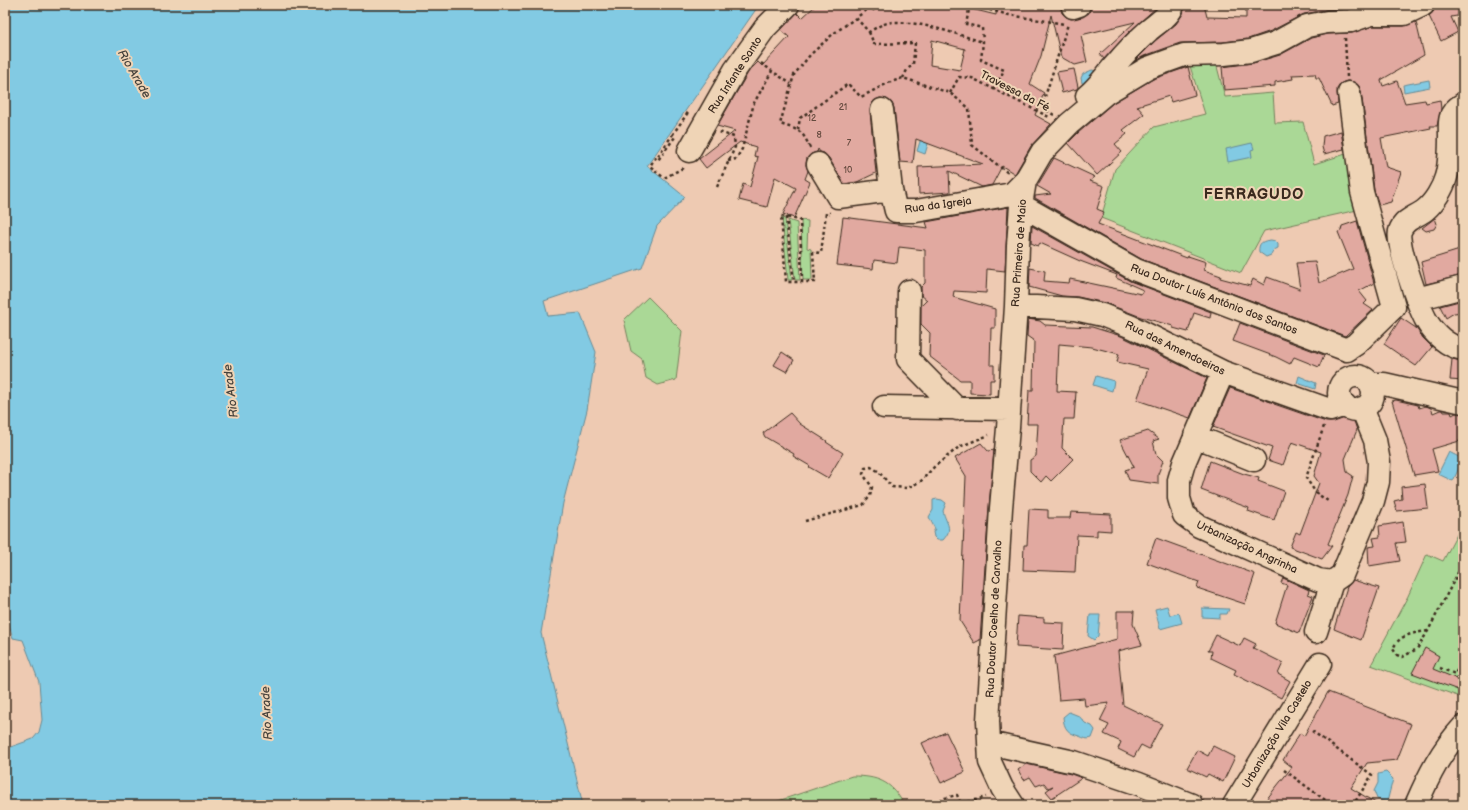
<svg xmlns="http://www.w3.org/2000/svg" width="1468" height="810" font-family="'Balsamiq Sans',sans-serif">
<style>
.green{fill:#aad896;stroke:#72815a}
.water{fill:#82cae3;stroke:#668a94}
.building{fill:#e1a9a0;stroke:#3b2a1e;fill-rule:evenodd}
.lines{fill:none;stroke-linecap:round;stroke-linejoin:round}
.minor-casing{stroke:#3b2a1e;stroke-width:25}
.path{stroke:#3b2a1e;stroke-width:2.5;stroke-dasharray:3 3;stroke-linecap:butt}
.minor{stroke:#efd4b6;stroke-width:22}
.labels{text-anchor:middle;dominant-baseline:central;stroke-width:4;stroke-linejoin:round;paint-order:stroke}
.number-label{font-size:9px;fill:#644a3e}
.street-label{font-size:11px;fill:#3b2a1e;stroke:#efd4b6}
.water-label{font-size:12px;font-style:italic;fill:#46423c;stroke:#efd4b6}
.district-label{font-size:15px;font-weight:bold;letter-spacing:1px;fill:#3b2a1e;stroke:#efd4b6}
</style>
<rect width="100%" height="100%" fill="#eecab2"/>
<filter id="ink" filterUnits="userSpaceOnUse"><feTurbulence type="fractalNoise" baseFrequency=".025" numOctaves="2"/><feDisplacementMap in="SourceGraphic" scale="8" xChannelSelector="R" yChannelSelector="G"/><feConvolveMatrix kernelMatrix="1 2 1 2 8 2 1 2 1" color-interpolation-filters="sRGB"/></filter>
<g filter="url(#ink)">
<path class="green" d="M1189,63h27l9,34 48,-4 2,30 28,-1 11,42 38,-12 5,58 -93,21 -23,42 -140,-55 14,-49 39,-42 51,-13z
M782,218l3,1 7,61h-4z
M788,220l9,3 3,57h-5z
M801,220l7,1 -1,27 4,1 1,31h-9z
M648,297l34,34 -6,49 -18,5 -12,-7 -4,-19 -11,-8 -7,-31z
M1463,523v175l-92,-33 37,-69 19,-42 16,7z
M852,776c25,0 40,5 52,29h-133l1,-2z"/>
<path class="water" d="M5,5h754l-112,161 38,31 -28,29 -15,42 -98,33 4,15 32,-3 16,39 -9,58 -24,93 -22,130 42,172h-578v-56l28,-10 6,-7 3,-12 -3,-38 -16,-42 -10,-2 -8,-26z
M1092,70l5,1 -11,14 -4,-2 -1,-5 2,-4z
M1429,80l1,7 -26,5 -1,-7z
M922,135l8,2 -5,17 -8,-3z
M1252,143l2,6 -3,1 1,7 -24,5 -2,-13z
M1271,240l4,1 3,3v4l-4,2 -3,5 -5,2 -7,-5c-1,-10 4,-11 12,-12z
M1096,376l18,5 -2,10 -19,-6z
M1299,376l17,7 -1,6 -18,-6z
M1449,452l14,7 -10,22 -15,-7z
M937,499l5,1 4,3 -3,8c3,13 11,17 0,29h-6l-3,-3 -1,-5 2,-3 -6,-12 4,-7v-10z
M1167,606l3,9 9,-2 3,10 -22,6 -5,-20z
M1202,608l27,1 -2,5h-7v4l-18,-1z
M1090,615h10l-2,21 -4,4 -6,-4z
M1069,712l10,4 6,7 7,3 3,4 -3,8c-5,2 -8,0 -13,-2 -11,-3 -15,-7 -16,-19z
M1386,772l7,7 -6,23 -10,-3 -3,-8 4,-8v-9z"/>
<path class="building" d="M816,5h54l3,6 10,-6h81l-1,2 33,8 1,-10h63l2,8 4,4 5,2 12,-2 6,-4 2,-7 4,-1h64l-32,29 -23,25 -4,-5 35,-32 -54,13 6,27 -12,3 -14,-8 -10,-42 -10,41 -11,28 14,9 -9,22 16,9 -20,22 -16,28 -13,-8 -10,19 -10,2 -33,-16 1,21 -31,2 -1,-27 65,-3 -67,-25 -3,24 -13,-1 -6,-54 -2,-5 -5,-4 -7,-1 -5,2 -4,5 -1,6 6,62 -19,9 -13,2 -15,-26 -5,-5 -4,-1 -2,-3 -1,3 -6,2 -4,4 -1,7 2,6 -3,8 5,3 -16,36 -11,-4 13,-26 -21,-11 -8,30 -28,-7 4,-16 7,3 8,-30 -4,-1 2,-9 -16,-5 -34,26 -7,-9 36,-28 -18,-5 32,-55 9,-9 4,4 27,-29 -8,-7 16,-17 5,5zM932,40l33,9 -5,21 -30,-5z
M1185,5h19l3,12 39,1v-13h113l-10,4 -23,1 -22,4 -33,17 -23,8 -25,3 -43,1 -36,13 -9,5 21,-21 20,-16 7,-10z
M1435,5h28v10l-12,2 7,15 -17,9 -12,-25 4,-4z
M1416,22l8,33 -43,25 2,6 14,-5 8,22 20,-3 1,3 14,-3 1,9 -4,17h-7l1,2 -50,10 5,29 15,5 -10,30 -12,3 -5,-15 -13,-99 -2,-5 -5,-4 -7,-1 -6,2 -4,6 1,15 -6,2 -13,-28h-3l-1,-4 -23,1 1,4 -18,3v4l-51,4 -2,-23 31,-4 27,-8 31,-17 17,-4 24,-1 21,-7h31z
M1188,67l7,28 -24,7 -2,-6 -32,10 7,8 -21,16 4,4 -12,10 7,8 -25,23 -29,-32 10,-10 35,-30 40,-24z
M1074,69l4,18 -1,2 -15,4 -5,-21z
M1341,131l3,18 -20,5 -2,-7 1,-11z
M1054,158l41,19 -5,4 14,5 -7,23 7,3 -6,12 89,34 1,-2 18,6 -2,8 17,6 -1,2 30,8 3,-7 11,6 3,-8 33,12 -4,-26 19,-1 4,21 34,-14 -15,-37 3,-1 1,-5 15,-5 17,62 -15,8 8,10 -3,3 9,6 -28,26 -204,-77 -106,-61v-2l16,-2 -14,-8z
M1008,207l-3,64 -18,-2 -1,24 -32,-2 -1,6 42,12v19h-4l-1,37h4v15h-4v14l-20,-1v-13h-10l-31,-24 1,-23 -9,-9v-18l6,-6 -6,-5v-8l4,-4v-33l-26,-3 -2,16 -23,-3 -1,9 -36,-4 6,-48 85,11 -2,-6z
M1435,218l2,6 -3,5 -8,2 -4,-3z
M1032,226l98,55 81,31 -1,6 -16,-5 -6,19 -15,-4v-2l-32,-9 -36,-14 -27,-6 -16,-1 -33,-9 1,-19 15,3 -1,10 25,2 1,-4 71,15 2,-4 -27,-12 1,-3 -37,-14 -40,-18 -2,3 -7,-3z
M1463,249v26l-37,9 -5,-22z
M1463,300v12l-9,1 -8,5 -6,-12z
M1401,318l15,10 7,10 9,9 -16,19 -32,-22z
M1028,319l12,2 5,4 47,2 29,9 86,42 -17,40 -53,-18 11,-31 -31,-7 2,-8 -27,-7 -33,-3 -2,47 19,1 -2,27h-10l-2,29 11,11 -22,22 -5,-5 -5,6 -11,-11v-11l6,-4 2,-32h-11l2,-34h4l1,-49 -7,-5z
M1240,323l84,32 -5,12 -25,-10 -4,7 -14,-7 -43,-16z
M782,352l12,8 -7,12 -13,-7z
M1452,359l11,2v20l-13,-1z
M1230,388l44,15v1l52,18h8l11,-4 9,3 3,9 -12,29 2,13 6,4 -5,19 -20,49 4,2 -10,13 -32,-12 6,-15 4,2 19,-51 -5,-7 7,-24 -29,-10 -9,23 -15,-5 4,-12 -59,-21z
M1396,400l22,5 1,3 7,-2 5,2 2,5 7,-3h3l1,2h7l1,3 4,-2 7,1v26l-31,9 6,22 -24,4 -22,-74z
M790,413l10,11 27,17 -1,1 17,11 -15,25 -19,-11 1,-1 -17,-10 1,-2 -29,-17 -2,-4z
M1148,431l11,8 -6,2 3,13 7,7 -5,13v10l-29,-4 -4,-10 9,-3 -14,-27z
M981,443l7,8 6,-1 -5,57 -9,133 -6,3 -14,-22 6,-145 -11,-18z
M1210,461l34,13 15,4 -1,3 26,10 -10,29 -26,-9 1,-3 -48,-18z
M1425,484l3,24 -31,3 -3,-10 8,-2 -1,-12z
M1029,509l19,1v8h22l1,-6 40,2v17l-14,-1v6l-20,-1 -2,37 -52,-2 1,-25h3z
M1403,522l3,20 -10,1 4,18 -31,5 -1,-19 7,-1 -2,-8 7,-1 -1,-11z
M1156,538l99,36 -10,30 -48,-16 2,-6 -52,-19z
M1283,578l26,12 -1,4 5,2 -14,37 -24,-10 12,-38 -6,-2z
M1353,580l26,8 -18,52 -27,-11 13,-42z
M1117,611h17l-1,13 9,21 -24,6 5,54 39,19 -13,25 -8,-4 -7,12 -16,-8 3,-7 -17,-8 5,-9 -9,-4 9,-18 -24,3 -1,-8 -25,2 -5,-44 63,-17z
M1018,616l26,2v4l20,1 -1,27 -47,-3z
M1216,635l24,11 4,-8 12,6 -3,4 30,15 -5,11 12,7 -9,17 -47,-24 2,-4 -25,-12 1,-7h-4z
M1425,648l14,8 -6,13 29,12 -4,9 -46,-17z
M1328,692l83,32 -14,36 -30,3 -16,25 28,17h-117l30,-38 -9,-7 17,-27 4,3z
M946,732l19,40 -24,11 -19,-40z
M1213,746l22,11 -12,25 -15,-8 -2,3 -19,-9 10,-18 11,6z
M1026,764l45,10 11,4 -30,20 -6,-7 7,-5 -5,2 -4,-5 -8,3 -6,-9 -6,3 -6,-10z"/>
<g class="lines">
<g class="minor-casing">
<path id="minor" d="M1073,5v2l6,-2
M1371,14h33l19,-9
M1087,96c11,-9 19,-21 29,-32 10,-12 21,-23 32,-33 9,-8 22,-15 25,-26
M1463,104c-5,3 -11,7 -12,13 -2,5 -1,12 -1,18 0,14 0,29 -4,42 -3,11 -12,26 -21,33 -9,7 -21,9 -25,21 -5,11 19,76 26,89 7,13 22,27 37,29
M882,110l9,80
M689,151l46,-81 30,-42 23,-23
M818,164l20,33 53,-7 5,21h20l96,-17 13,-13
M1021,205l115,65 211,80
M909,291l-1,68 49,50
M1417,299l46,-12
M1016,306l59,3 27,6 30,12 91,45 107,38 15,-5
M1347,350l9,-6 38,-37 -32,-115 -13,-99
M1223,372l-39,91 -5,17v18l5,17 15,11 119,54 14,2 10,-7 31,-74 5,-19 1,-20 -4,-22 -13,-32
M1339 393a17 17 0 1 1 34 0a17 17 0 1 1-34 0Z
M1370,384h14l79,18
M884,407l125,2
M1195,436l59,24
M1316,632l16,-50
M989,743l85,19 65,22 53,21
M1013,805l-11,-17 -12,-26 -2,-41 13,-213 7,-80 8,-122 2,-61 3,-40 4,-24 17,-29 27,-28 37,-31 42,-25 36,-13 40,-1 27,-3 25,-8 31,-17 20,-4 24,-1 20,-7 7,-9
M1234,805l86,-141
M1416,805c13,-30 25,-54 47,-78"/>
</g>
<path class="path" d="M970,5l-4,19 16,4 1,14 -2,18 23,10 -10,20
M972,5l37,10 56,9
M856,18l13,14c8,-5 16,-10 26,-10 28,0 61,12 88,20
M869,32l5,12 41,-1 -2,21 -6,6 -4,8
M1345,38l2,39
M761,63l11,8
M950,93l9,-16 13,1 79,40
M1054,115l-11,-7v-5l25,-79
M798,130l2,-12 48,-34 13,13 27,-14 15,-5 47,15 19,15 3,37 36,28
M810,148c-8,-19 -12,-18 -30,-24l14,-49 16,-20 23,-21 41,-29
M658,156l15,-22
M728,161l8,-2 6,-10 12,-46 18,-32 19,13
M683,168l-19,10 -14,-12 5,-8 3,2 17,-23 -2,-3 16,-23
M717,187l18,-40 -1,-10 -15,-5
M786,217l8,65
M802,282l-2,-62 -19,-4 5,66c10,0 19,0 29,0l-2,-30 8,1 5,-40h4
M1324,426l-18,52 10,15 12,8
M805,521l58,-16 7,-9 2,-9 -9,-13 2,-6 6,-1 7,4 14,16 16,1 13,-7 13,-14 25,-20 30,-12
M1428,631c-14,2 -29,3 -35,18l4,6 5,2 15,-8 11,-18 35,-68
M1440,668l15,6 8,-15
M1312,731l60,44 -19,30
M1284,770l48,35
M928,805l17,-7 12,-3 4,9 25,-7"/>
<use href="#minor" class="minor"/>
</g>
</g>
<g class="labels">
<g class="number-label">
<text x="843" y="107">21</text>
<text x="812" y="118">12</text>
<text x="819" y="135">8</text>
<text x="849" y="143">7</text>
<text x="848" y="170">10</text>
</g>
<g class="street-label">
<text transform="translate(735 75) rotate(-57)">Rua Infante Santo</text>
<text transform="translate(1015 91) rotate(27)">Travessa da Fé</text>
<text transform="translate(938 205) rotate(-8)">Rua da Igreja</text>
<text transform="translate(1019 253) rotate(-86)">Rua Primeiro de Maio</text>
<text transform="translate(1214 299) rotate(21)">Rua Doutor Luís António dos Santos</text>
<text transform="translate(1175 348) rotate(26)">Rua das Amendoeiras</text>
<text transform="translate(1247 547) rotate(25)">Urbanização Angrinha</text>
<text transform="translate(994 619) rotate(-87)">Rua Doutor Coelho de Carvalho</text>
<text transform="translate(1277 734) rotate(-59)">Urbanização Vila Castelo</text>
</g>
<g class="water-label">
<text transform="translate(134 74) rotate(60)">Rio Arade</text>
<text transform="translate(231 391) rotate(-97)">Rio Arade</text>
<text transform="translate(267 713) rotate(-93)">Rio Arade</text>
</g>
<g class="district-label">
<text x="1254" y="194">FERRAGUDO</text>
</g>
</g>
<rect width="1468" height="810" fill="none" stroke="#efd4b6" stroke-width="20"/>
<rect x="10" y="10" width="1448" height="790" fill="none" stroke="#3b2a1e" stroke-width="1.5" filter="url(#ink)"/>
</svg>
